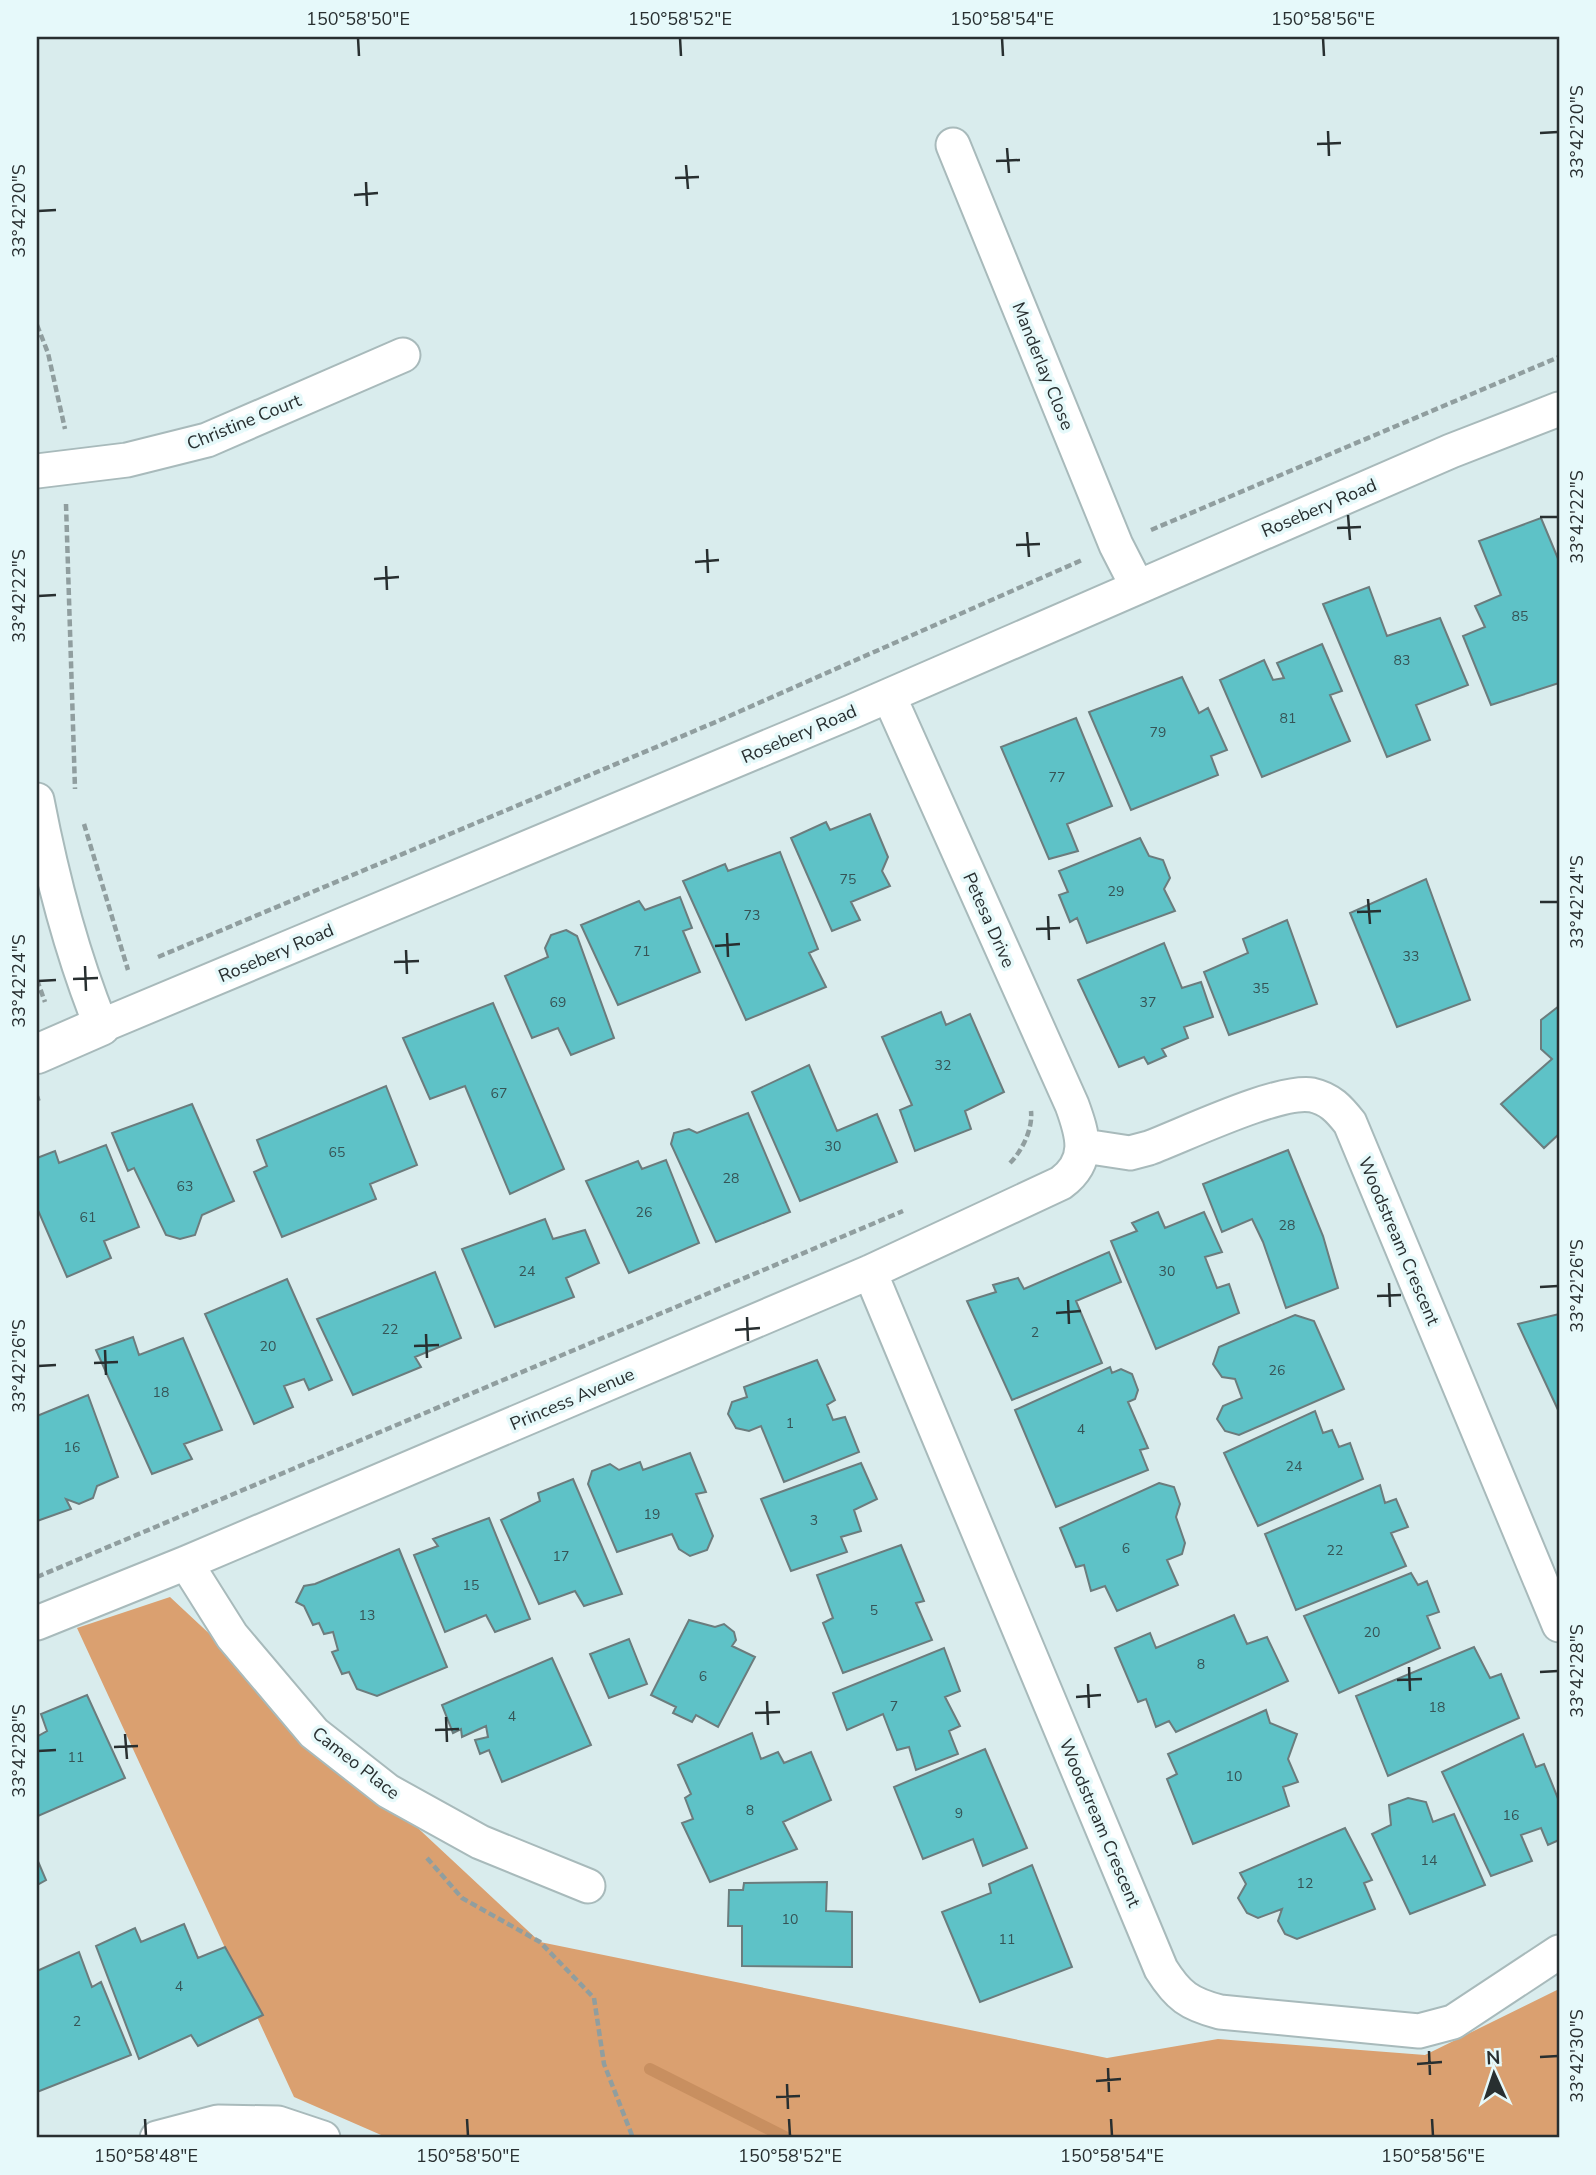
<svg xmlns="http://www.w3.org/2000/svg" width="1596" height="2175" font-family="'Nunito Sans',sans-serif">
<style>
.forest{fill:#daa070}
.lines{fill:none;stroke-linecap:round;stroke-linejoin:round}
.stream{stroke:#c88f60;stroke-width:12}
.building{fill:#5ec2c7;stroke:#6b7c7d;stroke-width:2}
.street-casing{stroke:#a8babb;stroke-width:37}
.secondary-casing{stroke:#a8babb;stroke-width:42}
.path{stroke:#909e9f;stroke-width:4.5;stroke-dasharray:7 3.5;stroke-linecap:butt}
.street{stroke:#fff;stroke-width:33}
.secondary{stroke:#fff;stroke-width:38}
.ticks{fill:none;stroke:#282f30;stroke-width:2.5}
.labels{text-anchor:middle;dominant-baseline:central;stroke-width:7;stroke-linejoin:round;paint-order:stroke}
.number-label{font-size:14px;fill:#365456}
.street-label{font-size:18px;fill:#282f30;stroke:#e6f9fa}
.neatline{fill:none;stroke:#282f30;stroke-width:2.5}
.ticks-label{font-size:18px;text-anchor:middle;fill:#282f30}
</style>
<rect width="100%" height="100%" fill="#d9eced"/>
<path class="forest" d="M170,1597l370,345 567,116 111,-19 207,16 134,-66v149h-1171l-94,-41 -217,-469z"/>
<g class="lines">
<path class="stream" d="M650,2069l137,69"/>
</g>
<path class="building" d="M1541,518l18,43v122l-68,22 -28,-69 22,-9 -10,-21 26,-11 -22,-54z
M1369,587l18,49 53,-18 28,67 -52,20 14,35 -43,17 -64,-153z
M1322,644l20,47 -12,4 20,46 -88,36 -42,-97 44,-20 9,20 11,-2 -7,-15z
M1182,677l17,36 9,-5 19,42 -16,6 7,19 -87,35 -42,-98z
M1076,718l36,88 -45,18 11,27 -29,8 -48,-112z
M870,814l18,43 -6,14 8,15 -39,16 9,18 -28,11 -41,-93 35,-16 4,8z
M1140,838l9,18 14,4 7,18 -6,11 11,22 -88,32 -10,-25 -7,4 -11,-27 9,-3 -9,-21z
M780,852l38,97 -9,4 17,34 -80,33 -63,-139 42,-17 3,7z
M1426,879l44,121 -73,27 -47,-114z
M680,897l12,31 -9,3 17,41 -82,33 -37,-80 58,-24 6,9z
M1287,920l30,84 -88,31 -25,-63 44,-19 -5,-14z
M566,930l11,6 37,102 -43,17 -13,-27 -26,10 -27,-62 43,-19 -3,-9 6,-13z
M1164,943l18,45 19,-6 12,35 -29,10 4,11 -26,11 4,7 -18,8 -4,-7 -25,10 -41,-87z
M493,1003l71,166 -54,25 -45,-108 -35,13 -27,-61z
M1559,1006v128l-15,14 -43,-44 51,-45 -11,-10v-29z
M941,1012l5,13 24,-11 34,78 -39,19 6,18 -56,22 -15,-41 12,-5 -30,-68z
M809,1065l28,66 40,-17 20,48 -97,39 -48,-109z
M386,1086l31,79 -47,19 6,15 -94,38 -28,-65 13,-6 -10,-26z
M192,1104l42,97 -32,14 -7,20 -15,4 -14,-4 -32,-67 -6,3 -16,-38z
M748,1113l42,99 -74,30 -45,-98 3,-11 15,-4 8,4z
M106,1145l33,82 -35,14 7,17 -44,19 -30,-69v-50l18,-7 4,12z
M1288,1150l35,86 15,52 -52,20 -23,-66 -11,-23 -30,13 -19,-48z
M666,1160l33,83 -70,30 -43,-92 52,-20 4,8z
M1158,1212l7,16 39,-16 18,40 -17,5 12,31 12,-4 10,29 -83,36 -45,-108 26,-10 -5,-8z
M545,1219l8,20 32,-9 14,33 -33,15 8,19 -79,30 -33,-78z
M1109,1252l12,30 -45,19 26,62 -90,37 -45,-99 29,-9 -3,-7 25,-7 6,11z
M435,1272l26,66 -46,19 6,10 -68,28 -36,-76z
M287,1279l45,101 -23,10 -5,-11 -20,7 9,21 -39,17 -49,-110z
M1559,1314v98l-41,-88z
M1295,1315l19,6 30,68 -105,46 -14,-4 -8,-12 6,-13 19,-8 -7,-19 -13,-2 -9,-13 6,-17z
M133,1337l6,18 44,-17 39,92 -38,14 8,15 -40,15 -56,-124z
M817,1360l18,40 -8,5 6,15 12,-3 14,35 -75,30 -23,-56 -12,5 -13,-3 -8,-14 4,-12 15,-5 -3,-10z
M1110,1367l2,6 9,-4 11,5 6,16 -3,9 -7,3 20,46 -8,2 8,20 -92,37 -41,-97z
M88,1395l30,82 -21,9 -4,12 -14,6 -13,-5 5,10 -34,12v-105z
M1315,1411l8,22 9,-3 7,17 11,-4 13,36 -105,47 -34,-73z
M690,1453l16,39 -10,2 17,42 -6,14 -17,6 -11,-7 -7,-15 -55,18 -29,-68 4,-13 18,-7 9,6 21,-8 3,8z
M861,1463l16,36 -23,11 7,21 -20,6 6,15 -56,19 -30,-72z
M573,1479l49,115 -38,12 -9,-15 -36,13 -38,-84 39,-19 -2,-8z
M1159,1483l15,4 6,17 -4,13 9,26 -3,11 -15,6 11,25 -61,26 -12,-25 -14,5 -7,-26 -8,2 -16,-39z
M1380,1485l5,18 11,-4 12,28 -17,6 15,33 -110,44 -31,-76z
M489,1518l41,101 -35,13 -9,-17 -41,17 -31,-77 24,-9 -5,-7z
M901,1545l23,56 -8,2 16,37 -89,33 -20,-50 10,-5 -16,-43z
M399,1549l48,118 -70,29 -20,-7 -8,-17 -7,2 -10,-22 6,-2 -5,-18 -9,2 -5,-11 -6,2 -9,-19 -8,-4 8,-16 11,-2z
M1411,1573l7,12 9,-4 12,31 -12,4 13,32 -101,45 -35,-77z
M1234,1615l13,29 20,-7 21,44 -112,51 -7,-11 -13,6 -10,-28 -8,3 -23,-54 35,-15 6,15z
M689,1620l26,7 9,-3 10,8 2,8 -4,6 23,11 -37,70 -22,-12 -4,7 -19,-9 3,-6 -25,-12z
M629,1639l18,45 -38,14 -19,-44z
M1474,1647l16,31 11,-4 18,44 -131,58 -32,-80z
M944,1648l16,43 -15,6 15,29 -11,5 9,23 -42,16 -7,-23 -12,3 -14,-36 -36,16 -14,-37z
M552,1658l39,87 -89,37 -13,-32 -9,4 -5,-14 13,-3 -2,-11 -24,11 -1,-8 -8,4 -11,-28z
M87,1695l38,83 -87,38 -1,-84 1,4 9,-5 -6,-17z
M1266,1710l4,13 27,11 -9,25 10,23 -15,5 6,19 -96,38 -26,-65 10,-5 -9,-20z
M752,1733l9,26 17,-7 6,11 27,-11 20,48 -48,22 14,27 -87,33 -28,-59 11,-4 -8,-21 6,-4 -13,-29z
M1523,1734l13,33 8,-3 15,37v39l-11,5 -7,-17 -20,7 11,26 -41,15 -49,-104z
M985,1749l42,99 -44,18 -10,-27 -50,20 -29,-72z
M1408,1798l18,4 7,20 21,-8 31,71 -75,29 -38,-80 19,-9 -2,-20z
M1345,1828l27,52 -8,3 11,26 -78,30 -12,-5 -7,-13 4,-12 -24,9 -11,-5 -9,-15 8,-14 -6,-11z
M37,1859l9,21 -9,5z
M1032,1865l40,102 -92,35 -38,-90 49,-19 -2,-9z
M827,1882l-1,29 26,1v55l-110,-1v-40h-14l1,-36h14l1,-7z
M184,1924l14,34 27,-11 38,68 -65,31 -7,-11 -52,24 -43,-113 39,-18 6,14z
M79,1952l13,35 9,-5 30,73 -94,37v-121z"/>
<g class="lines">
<g class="street-casing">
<path id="street" d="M953,145l163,400 21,41
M37,471l90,-11 80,-20 196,-85
M37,800c15,78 34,152 64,226l750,-314 600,-261 108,-42
M1084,1146l46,7 19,-5c35,-13 130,-59 163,-53 18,4 27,14 38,28l209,502
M870,1272l291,697c17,27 28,35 59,43l199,19 34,-9 106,-70
M186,1563l46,73 82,97 74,58 92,51 108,44
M37,1623l149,-60 684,-291 191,-89c30,-22 22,-48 11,-78l-183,-409
M157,2138l61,-16 60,1 45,15"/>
</g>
<g class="secondary-casing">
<path id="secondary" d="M37,1054l64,-28"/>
</g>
<path class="path" d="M37,325l11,28 17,76
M66,504l9,285
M1151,530l408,-173
M84,824l44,146
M158,957l560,-236 364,-161
M37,980l8,22
M37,1099l3,-1
M1010,1163c12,-12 23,-34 21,-52
M37,1577l866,-366
M427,1858l35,40 78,44 54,56 10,66 29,74"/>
<use href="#street" class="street"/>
<use href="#secondary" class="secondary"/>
</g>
<path class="ticks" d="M358,38l1,18M680,38l1,18M1002,38l1,18M1323,38l1,18M1328,131l1,25M1540,133l18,-1M1317,144l24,-1M1007,148l2,25M996,161l24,-1M686,165l2,24M675,178l24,-1M366,182l1,24M354,195l24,-2M38,211l18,-1M1348,515l2,25M1540,517h18M1337,528l24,-1M1027,532l2,25M1016,545l24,-1M707,549l1,24M695,562l24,-2M386,566l1,24M374,579l25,-2M38,596l18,-1M1368,899l2,25M1540,902h18M1357,912l24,-1M1048,916l1,24M1036,929l24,-1M727,933l1,24M715,946l25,-2M406,950l1,24M394,962l25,-1M85,966l1,25M73,979l25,-1M38,981l18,-1M1389,1283l1,24M1540,1287l18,-1M1377,1296l24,-1M1068,1300l1,24M1056,1313l25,-2M747,1317l1,24M735,1330l25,-2M426,1334l1,24M414,1346l25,-1M105,1350l1,25M94,1363l24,-1M38,1366l18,-1M1409,1667l1,24M1540,1672l18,-1M1397,1680l25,-1M1088,1684l1,24M1076,1697l25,-2M767,1701l1,24M755,1713l25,-1M446,1717l1,25M435,1730l24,-1M125,1734l2,25M114,1747l24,-1M38,1751l18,-1M1429,2051l1,24M1540,2057l18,-1M1417,2064l25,-2M1108,2068l1,24M1096,2081l25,-2M787,2084l1,25M776,2097l24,-1M145,2119l1,17M467,2119l1,17M789,2119l1,17M1111,2119l1,17M1432,2119l1,17"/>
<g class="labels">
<g class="number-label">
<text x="1520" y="616">85</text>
<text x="1402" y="660">83</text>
<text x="1288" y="718">81</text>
<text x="1158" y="732">79</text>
<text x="1057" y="777">77</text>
<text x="848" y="879">75</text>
<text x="1116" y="891">29</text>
<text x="752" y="915">73</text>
<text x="642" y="951">71</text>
<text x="1411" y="956">33</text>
<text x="1261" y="988">35</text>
<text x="558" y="1002">69</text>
<text x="1148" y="1002">37</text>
<text x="943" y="1065">32</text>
<text x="499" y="1093">67</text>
<text x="833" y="1146">30</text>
<text x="337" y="1152">65</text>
<text x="731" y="1178">28</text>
<text x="185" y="1186">63</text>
<text x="644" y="1212">26</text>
<text x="88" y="1217">61</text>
<text x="1287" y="1225">28</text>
<text x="527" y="1271">24</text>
<text x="1167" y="1271">30</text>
<text x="390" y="1329">22</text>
<text x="1035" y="1332">2</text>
<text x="268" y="1346">20</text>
<text x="1277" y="1370">26</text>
<text x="161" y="1392">18</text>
<text x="790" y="1423">1</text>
<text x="1081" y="1429">4</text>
<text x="72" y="1447">16</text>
<text x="1294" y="1466">24</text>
<text x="652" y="1514">19</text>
<text x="814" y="1520">3</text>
<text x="1126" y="1548">6</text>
<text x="1335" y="1550">22</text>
<text x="561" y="1556">17</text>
<text x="471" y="1585">15</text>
<text x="874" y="1610">5</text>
<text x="367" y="1615">13</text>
<text x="1372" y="1632">20</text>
<text x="1201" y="1664">8</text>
<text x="703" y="1676">6</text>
<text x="894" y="1706">7</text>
<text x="1437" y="1707">18</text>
<text x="512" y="1716">4</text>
<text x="76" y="1757">11</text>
<text x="1234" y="1776">10</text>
<text x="750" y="1810">8</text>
<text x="959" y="1813">9</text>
<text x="1511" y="1815">16</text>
<text x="1429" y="1860">14</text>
<text x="1305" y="1883">12</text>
<text x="790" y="1919">10</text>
<text x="1007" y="1939">11</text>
<text x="179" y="1986">4</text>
<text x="77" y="2021">2</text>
</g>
<g class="street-label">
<text transform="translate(1043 366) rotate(68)">Manderlay Close</text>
<text transform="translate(244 422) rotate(-22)">Christine Court</text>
<text transform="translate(1319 508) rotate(-23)">Rosebery Road</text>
<text transform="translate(799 734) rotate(-23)">Rosebery Road</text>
<text transform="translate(989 920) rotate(66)">Petesa Drive</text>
<text transform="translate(276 953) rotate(-23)">Rosebery Road</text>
<text transform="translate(1399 1241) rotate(67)">Woodstream Crescent</text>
<text transform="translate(572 1399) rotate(-23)">Princess Avenue</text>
<text transform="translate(356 1763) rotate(38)">Cameo Place</text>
<text transform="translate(1100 1823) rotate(67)">Woodstream Crescent</text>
</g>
</g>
<rect width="1596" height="2175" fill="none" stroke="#e6f9fa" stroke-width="77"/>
<g transform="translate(1494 2074) rotate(357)" stroke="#e6f9fa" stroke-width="5" paint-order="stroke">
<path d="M0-5L12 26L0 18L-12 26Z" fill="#282f30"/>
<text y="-10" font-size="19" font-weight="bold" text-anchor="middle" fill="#282f30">N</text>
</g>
<rect x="38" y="38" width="1520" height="2098" class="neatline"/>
<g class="ticks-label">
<text x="358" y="25">150°58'50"E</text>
<text x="680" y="25">150°58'52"E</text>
<text x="1002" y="25">150°58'54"E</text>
<text x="1323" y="25">150°58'56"E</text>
<text transform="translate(1577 132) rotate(-90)" y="6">33°42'20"S</text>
<text transform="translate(19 211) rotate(-90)" y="6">33°42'20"S</text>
<text transform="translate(1577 517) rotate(-90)" y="6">33°42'22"S</text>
<text transform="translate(19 596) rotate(-90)" y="6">33°42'22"S</text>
<text transform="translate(1577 902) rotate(-90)" y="6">33°42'24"S</text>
<text transform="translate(19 981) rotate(-90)" y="6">33°42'24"S</text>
<text transform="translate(1577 1286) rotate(-90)" y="6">33°42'26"S</text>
<text transform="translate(19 1366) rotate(-90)" y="6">33°42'26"S</text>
<text transform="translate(1577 1671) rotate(-90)" y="6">33°42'28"S</text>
<text transform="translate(19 1751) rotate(-90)" y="6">33°42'28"S</text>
<text transform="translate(1577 2056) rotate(-90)" y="6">33°42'30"S</text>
<text x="146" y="2162">150°58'48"E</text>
<text x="468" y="2162">150°58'50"E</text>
<text x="790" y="2162">150°58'52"E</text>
<text x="1112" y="2162">150°58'54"E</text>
<text x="1433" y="2162">150°58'56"E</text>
</g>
</svg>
